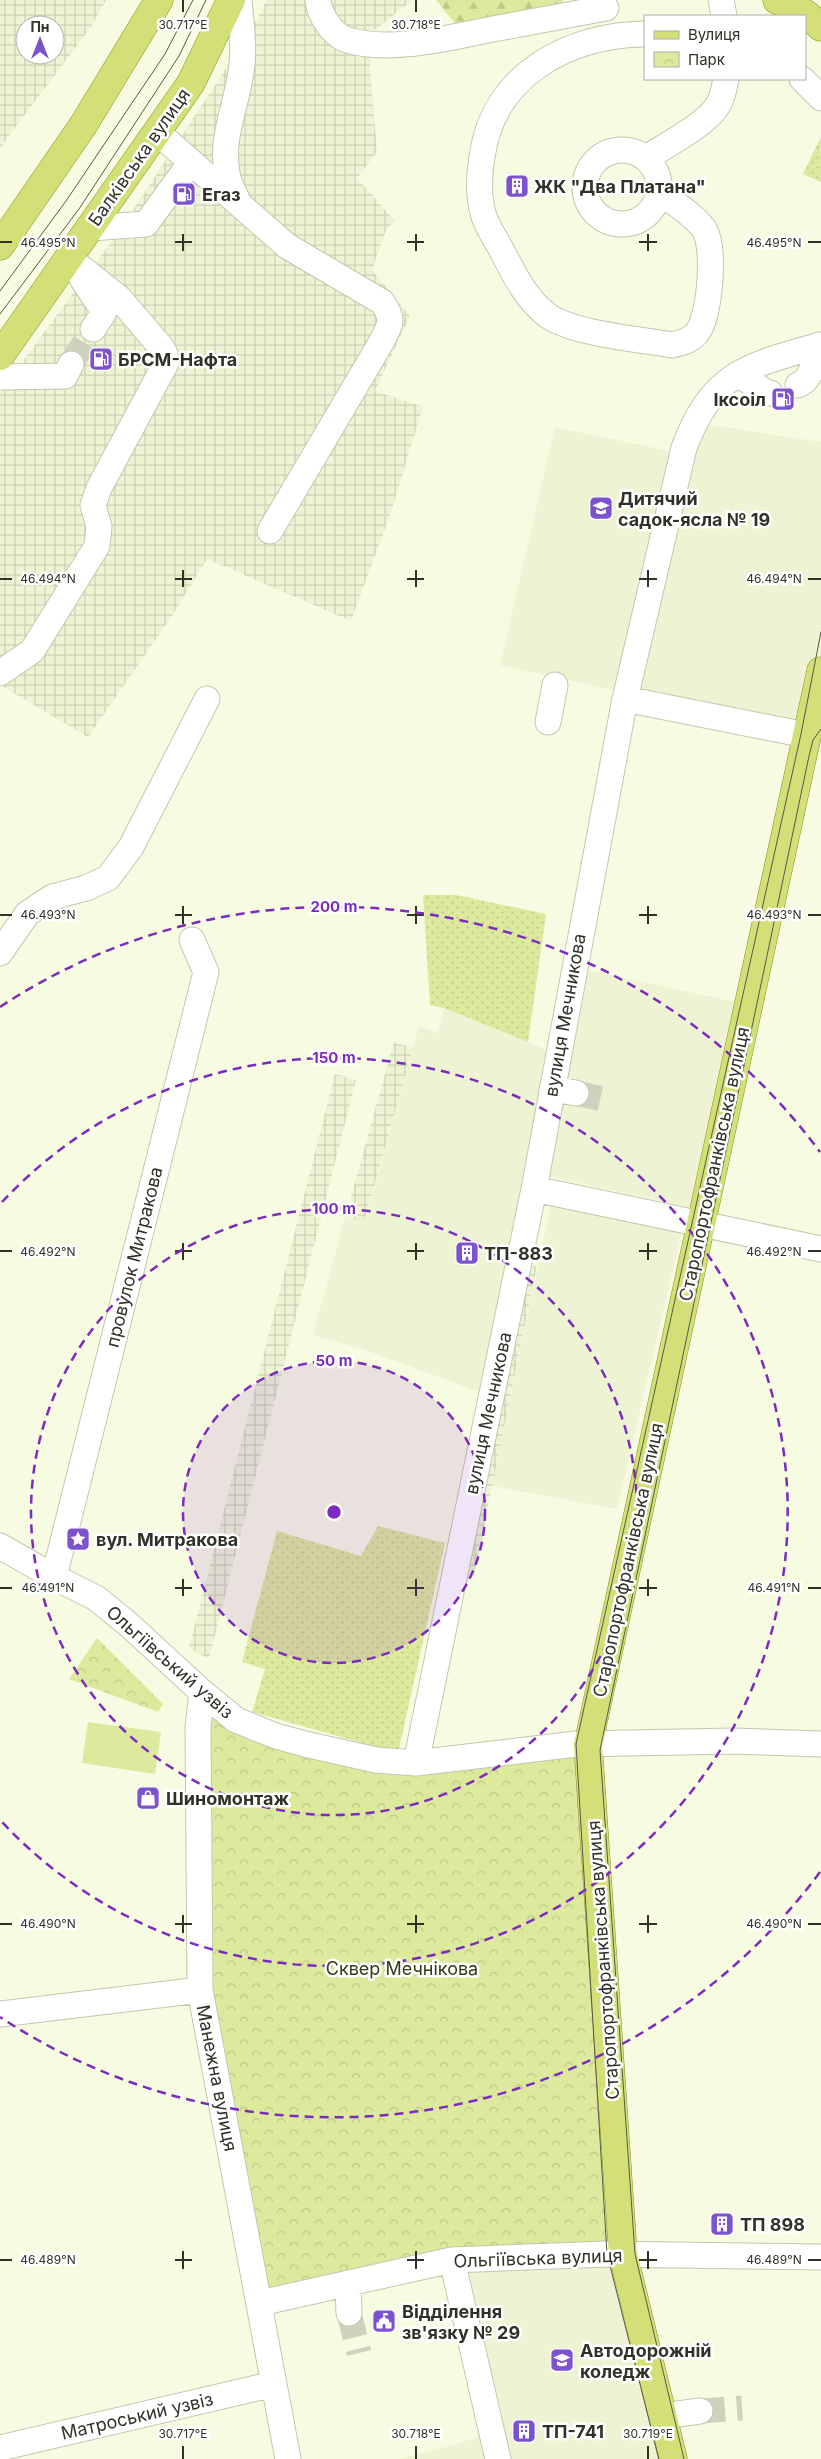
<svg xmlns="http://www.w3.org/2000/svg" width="821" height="2459" font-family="Inter,sans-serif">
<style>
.built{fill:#eef4d3}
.industrial{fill:url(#industrial-grid);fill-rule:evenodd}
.grass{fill:url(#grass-dots)}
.forest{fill:url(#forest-firs)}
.park{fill:url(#park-crowns)}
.garden{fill:#dde99d}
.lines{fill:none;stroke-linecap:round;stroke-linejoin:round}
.minor-tunnel{stroke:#cfd3bd;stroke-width:25;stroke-dasharray:25 12;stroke-linecap:butt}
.minor-casing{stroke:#c3c7af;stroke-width:27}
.major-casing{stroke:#899420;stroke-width:29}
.minor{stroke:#fff;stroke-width:25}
.major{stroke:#d5df77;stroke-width:28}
.tram{stroke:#575a4d;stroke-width:1}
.ticks{fill:none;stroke:#303228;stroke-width:2}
.ring{fill:none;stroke:#7b2cbf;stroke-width:2.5;stroke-dasharray:9 6}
.labels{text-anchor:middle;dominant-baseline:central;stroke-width:5;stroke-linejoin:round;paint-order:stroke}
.street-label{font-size:18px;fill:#303228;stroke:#fff}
.poi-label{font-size:18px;font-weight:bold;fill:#303228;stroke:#fff;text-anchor:start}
.park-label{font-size:18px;fill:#363b15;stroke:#fff}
.ticks-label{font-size:12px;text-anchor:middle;fill:#303228;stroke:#fff;stroke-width:5;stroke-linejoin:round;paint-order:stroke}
.centre{fill:#7b2cbf;stroke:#fff;stroke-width:2.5}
.ring-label{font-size:15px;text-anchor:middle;font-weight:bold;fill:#7b2cbf;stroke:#fff;stroke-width:5;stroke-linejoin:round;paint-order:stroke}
</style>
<defs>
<pattern id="industrial-grid" width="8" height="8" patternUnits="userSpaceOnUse" patternTransform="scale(1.25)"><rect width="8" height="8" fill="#eef4d3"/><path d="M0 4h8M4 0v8" fill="none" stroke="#ccd2b5"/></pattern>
<pattern id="grass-dots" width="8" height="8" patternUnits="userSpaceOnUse" patternTransform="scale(1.25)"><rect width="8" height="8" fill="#dde99d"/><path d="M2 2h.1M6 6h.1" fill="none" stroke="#bec887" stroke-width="1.8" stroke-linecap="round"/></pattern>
<pattern id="forest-firs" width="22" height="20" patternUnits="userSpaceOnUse" patternTransform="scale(1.25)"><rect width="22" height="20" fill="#dde99d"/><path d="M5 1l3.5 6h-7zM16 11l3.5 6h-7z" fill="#bec887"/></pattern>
<pattern id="park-crowns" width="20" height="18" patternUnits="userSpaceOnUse" patternTransform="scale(1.25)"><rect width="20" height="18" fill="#dde99d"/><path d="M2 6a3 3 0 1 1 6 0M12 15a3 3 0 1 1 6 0" fill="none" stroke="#bec887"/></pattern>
</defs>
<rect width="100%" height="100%" fill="#f7fbe2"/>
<path class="built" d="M697,423l124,19v222l-15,70 -179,-36z
M555,427l124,26 -58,239 -121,-27z
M578,968l167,36 -42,206 -162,-35z
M444,1008l106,43 -62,344 -126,-46 -49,-14 32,-117 20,4 54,-196 19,7z
M551,1204l131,27 -65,278 -125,-23z
M623,2255l49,204h-172l-47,-198z
M490,2432l7,27h-98l58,-15z"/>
<path class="industrial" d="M0,0h106l-15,27 -91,121zM25,25h30v30h-30z
M267,0h146l-42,33 -1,35 7,84 -20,26 38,43 -9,9 -14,40 38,46 -35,75 48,16 -32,105 -40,109 -144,-62 -35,57 -84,121 -88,-52v-293l118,-159 132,-201z
M394,1042l19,6 -49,174 -19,-4z
M335,1074l21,6 -147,579 -20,-11z
M525,1264l12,2 -63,309 -11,-2z"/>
<path class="grass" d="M821,137v45l-18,-8z
M456,895l90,19 -18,128 -84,-34 -14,-3 -7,-110z
M378,1526l67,17 -47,210 -146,-41 13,-43 -23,-7 35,-131 84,25z"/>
<path class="forest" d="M436,0h127l-1,7 -105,19z"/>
<path class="park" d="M97,1638l66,66 -5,8 -89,-33z
M202,1692l22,19 152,49 200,-16 47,510 -171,6 -192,43 -60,-313z"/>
<path class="garden" d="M88,1722l73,10 -6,42 -73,-11z"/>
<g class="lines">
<path class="minor-tunnel" d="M71,364l22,-35
M576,1093l31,7
M349,2313l10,40
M700,2411l42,-3"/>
<g class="minor-casing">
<path id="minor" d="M318,0c1,14 14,34 27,39 41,15 106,-2 148,-10 38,-7 76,-14 113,-21
M721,0l3,16
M645,34c-77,1 -152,41 -163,123 -3,18 -4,38 1,56 3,13 13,26 19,38 12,23 24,48 45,64 26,19 92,24 125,30 9,-2 18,-4 24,-11 14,-15 20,-87 8,-105 -11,-15 -30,-26 -45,-37
M802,79l19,19
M157,132l130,114 95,56c12,17 9,21 0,39l-112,190
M585 187a37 37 0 1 1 74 0a37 37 0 1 1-74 0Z
M646,158c20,-13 60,-33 72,-53 5,-8 6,-17 8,-26
M238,202c-3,-8 -8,-16 -10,-24 -9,-37 8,-70 13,-106 4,-23 0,-48 -2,-72
M90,228l56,-4 45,-62
M81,277l23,35 -11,17
M738,374l29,19h3
M0,377l65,-1 6,-12
M798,385c14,-5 17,-26 21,-40
M0,673l32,-22 65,-105 2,-19 -6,-22 6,-17 67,-125 -1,-9 -4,-7 -42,-49 -50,-40
M625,699l181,36
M548,722l7,-37
M0,953l27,-39 25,-17 34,-9 22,-10 23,-31 76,-148
M552,1089l24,4
M534,1189l287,60
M0,1546l54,31 42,21 32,26 74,68 34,28 40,16 29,8 71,16 40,3 160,-19 157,-3 88,3
M54,1577l152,-605 -14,-32
M202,1692l-4,35 2,263 88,469
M416,1763l118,-574 91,-490 59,-251c28,-76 65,-83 137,-103
M0,2014l200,-24
M452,2260l46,199
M348,2283l1,30
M260,2303l192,-43 155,-6 214,3
M663,2416l37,-5
M0,2448l274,-64"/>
</g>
<g class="major-casing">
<path id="major" d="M777,0l29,14 15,13
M0,246l84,-122 75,-124
M0,356l191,-273 40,-83
M673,2459l-50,-205 -35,-509 233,-1074"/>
</g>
<use href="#minor" class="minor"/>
<use href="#major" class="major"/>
<path class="tram" d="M0,291l66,-90 99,-147 28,-54
M0,314l79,-105 100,-153 27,-56
M659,2459l-52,-205 -31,-510 225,-1010 20,-102
M684,2459l-49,-205 -35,-504 209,-994 4,-16 8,-11"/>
</g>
<path class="ticks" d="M183,0v12M416,0v12M183,234v17M416,234v17M648,234v17M0,242h12M175,242h17M407,242h17M639,242h18M808,242h13M183,570v17M416,570v17M648,570v17M0,579h12M175,579h17M407,579h17M639,579h18M808,579h13M183,906v18M416,906v18M648,906v18M0,915h12M175,915h17M407,915h17M639,915h18M808,915h13M183,1243v17M416,1243v17M648,1243v17M0,1251h12M175,1251h17M407,1251h17M639,1251h18M808,1251h13M183,1579v17M416,1579v17M648,1579v17M0,1588h12M175,1588h17M407,1588h17M639,1588h18M808,1588h13M183,1915v18M416,1915v18M648,1915v18M0,1924h12M175,1924h17M407,1924h17M639,1924h18M808,1924h13M183,2251v18M416,2251v18M648,2251v18M0,2260h12M175,2260h17M407,2260h17M639,2260h18M808,2260h13M183,2446v13M416,2446v13M648,2446v13"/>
<circle cx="334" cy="1512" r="151" fill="#7b2cbf" fill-opacity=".12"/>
<g class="ring">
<circle cx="334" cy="1512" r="151"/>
<circle cx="334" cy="1512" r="303"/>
<path d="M2 1202A454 454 0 1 1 2 1822"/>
<path d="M820 1872A605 605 0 0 1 0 2017M0 1007A605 605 0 0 1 820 1152"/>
</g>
<defs>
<g id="building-square" transform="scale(1.25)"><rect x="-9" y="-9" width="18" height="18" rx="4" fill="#7c53cd" stroke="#fff"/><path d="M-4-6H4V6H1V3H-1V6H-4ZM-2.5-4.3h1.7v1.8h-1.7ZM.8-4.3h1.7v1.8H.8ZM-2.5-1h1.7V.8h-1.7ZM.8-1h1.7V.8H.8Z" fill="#fff"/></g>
<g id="fuel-square" transform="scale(1.25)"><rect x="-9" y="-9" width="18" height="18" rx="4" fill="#7c53cd" stroke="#fff"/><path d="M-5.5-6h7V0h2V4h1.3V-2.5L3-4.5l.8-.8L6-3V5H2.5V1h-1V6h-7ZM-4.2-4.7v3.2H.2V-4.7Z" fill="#fff"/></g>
<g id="school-square" transform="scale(1.25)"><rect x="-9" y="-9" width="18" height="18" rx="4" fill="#7c53cd" stroke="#fff"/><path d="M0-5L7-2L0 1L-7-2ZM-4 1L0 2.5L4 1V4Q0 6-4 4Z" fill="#fff"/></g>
<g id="sight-square" transform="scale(1.25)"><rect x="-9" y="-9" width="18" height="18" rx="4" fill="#7c53cd" stroke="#fff"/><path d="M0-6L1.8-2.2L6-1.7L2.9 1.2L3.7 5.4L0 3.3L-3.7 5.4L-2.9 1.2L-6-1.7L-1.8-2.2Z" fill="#fff"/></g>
<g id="shop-square" transform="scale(1.25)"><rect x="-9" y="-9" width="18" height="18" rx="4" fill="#7c53cd" stroke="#fff"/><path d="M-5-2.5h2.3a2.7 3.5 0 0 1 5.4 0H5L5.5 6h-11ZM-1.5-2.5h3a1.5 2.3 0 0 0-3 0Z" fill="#fff"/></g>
<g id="civic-square" transform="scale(1.25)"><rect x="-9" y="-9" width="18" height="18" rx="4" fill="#7c53cd" stroke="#fff"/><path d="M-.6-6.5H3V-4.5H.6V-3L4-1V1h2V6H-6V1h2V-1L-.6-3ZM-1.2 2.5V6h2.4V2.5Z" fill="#fff"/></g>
<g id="university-square" transform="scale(1.25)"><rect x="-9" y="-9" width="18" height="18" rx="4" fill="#7c53cd" stroke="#fff"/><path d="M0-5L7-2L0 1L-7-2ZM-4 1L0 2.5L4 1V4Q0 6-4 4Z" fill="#fff"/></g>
</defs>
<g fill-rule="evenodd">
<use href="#building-square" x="517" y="186"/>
<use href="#fuel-square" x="184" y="194"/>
<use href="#fuel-square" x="101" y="359"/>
<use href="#fuel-square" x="783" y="399"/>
<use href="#school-square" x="601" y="508"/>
<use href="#building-square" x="467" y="1253"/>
<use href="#sight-square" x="78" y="1539"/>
<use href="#shop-square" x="148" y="1798"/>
<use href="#building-square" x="722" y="2224"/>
<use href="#civic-square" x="384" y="2321"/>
<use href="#university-square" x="562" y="2360"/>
<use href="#building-square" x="524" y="2431"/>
</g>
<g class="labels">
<g class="street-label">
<text transform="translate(139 157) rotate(-55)">Балківська вулиця</text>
<text transform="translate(565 1015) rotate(-80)">вулиця Мечникова</text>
<text transform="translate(714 1164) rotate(-78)">Старопортофранківська вулиця</text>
<text transform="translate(134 1257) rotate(-76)">провулок Митракова</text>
<text transform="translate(488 1413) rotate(-78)">вулиця Мечникова</text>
<text transform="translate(628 1560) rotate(-78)">Старопортофранківська вулиця</text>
<text transform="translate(170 1662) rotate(41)">Ольгіївський узвіз</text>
<text transform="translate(603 1960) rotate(-94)">Старопортофранківська вулиця</text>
<text transform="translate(217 2078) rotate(79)">Манежна вулиця</text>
<text transform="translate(538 2258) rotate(-2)">Ольгіївська вулиця</text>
<text transform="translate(137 2416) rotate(-13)">Матроський узвіз</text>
</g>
<g class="poi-label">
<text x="534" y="186">ЖК "Два Платана"</text>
<text x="202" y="194">Егаз</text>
<text x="118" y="359">БРСМ-Нафта</text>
<text x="766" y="399" text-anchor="end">Iксоiл</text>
<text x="618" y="498">Дитячий<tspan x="618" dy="21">садок-ясла № 19</tspan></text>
<text x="484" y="1253">ТП-883</text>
<text x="96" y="1539">вул. Митракова</text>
<text x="166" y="1798">Шиномонтаж</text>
<text x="740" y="2224">ТП 898</text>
<text x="402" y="2311">Відділення<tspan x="402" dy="21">зв'язку № 29</tspan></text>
<text x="580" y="2350">Автодорожній<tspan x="580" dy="21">коледж</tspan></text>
<text x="542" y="2431">ТП-741</text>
</g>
<g class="park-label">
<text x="402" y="1968">Сквер Мечнікова</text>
</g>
</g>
<g class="ticks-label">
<text x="183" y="29">30.717°E</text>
<text x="416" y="29">30.718°E</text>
<text x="48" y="247">46.495°N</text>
<text x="774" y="247">46.495°N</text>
<text x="48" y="583">46.494°N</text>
<text x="774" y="583">46.494°N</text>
<text x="48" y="919">46.493°N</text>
<text x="774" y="919">46.493°N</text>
<text x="48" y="1256">46.492°N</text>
<text x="774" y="1256">46.492°N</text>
<text x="48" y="1592">46.491°N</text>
<text x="774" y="1592">46.491°N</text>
<text x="48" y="1928">46.490°N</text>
<text x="774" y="1928">46.490°N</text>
<text x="48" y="2264">46.489°N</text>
<text x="774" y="2264">46.489°N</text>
<text x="183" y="2438">30.717°E</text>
<text x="416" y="2438">30.718°E</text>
<text x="648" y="2438">30.719°E</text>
</g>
<circle cx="334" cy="1512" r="8" class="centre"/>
<g class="ring-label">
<text x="334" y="912">200 m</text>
<text x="334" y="1063">150 m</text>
<text x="334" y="1214">100 m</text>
<text x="334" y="1366">50 m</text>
</g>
<rect x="644" y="15" width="162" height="65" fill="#ffffff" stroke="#acada9"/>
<rect x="654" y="31" width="25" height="8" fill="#d5df77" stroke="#acada9"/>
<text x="688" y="40" font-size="15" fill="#303228">Вулиця</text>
<rect x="654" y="52" width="25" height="15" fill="url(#park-crowns)" stroke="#acada9"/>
<text x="688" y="65" font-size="15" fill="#303228">Парк</text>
<g transform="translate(40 40)"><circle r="24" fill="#ffffff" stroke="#acada9"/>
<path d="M0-4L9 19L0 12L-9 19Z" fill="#7c53cd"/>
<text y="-8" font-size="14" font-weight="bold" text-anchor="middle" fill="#303228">Пн</text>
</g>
</svg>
